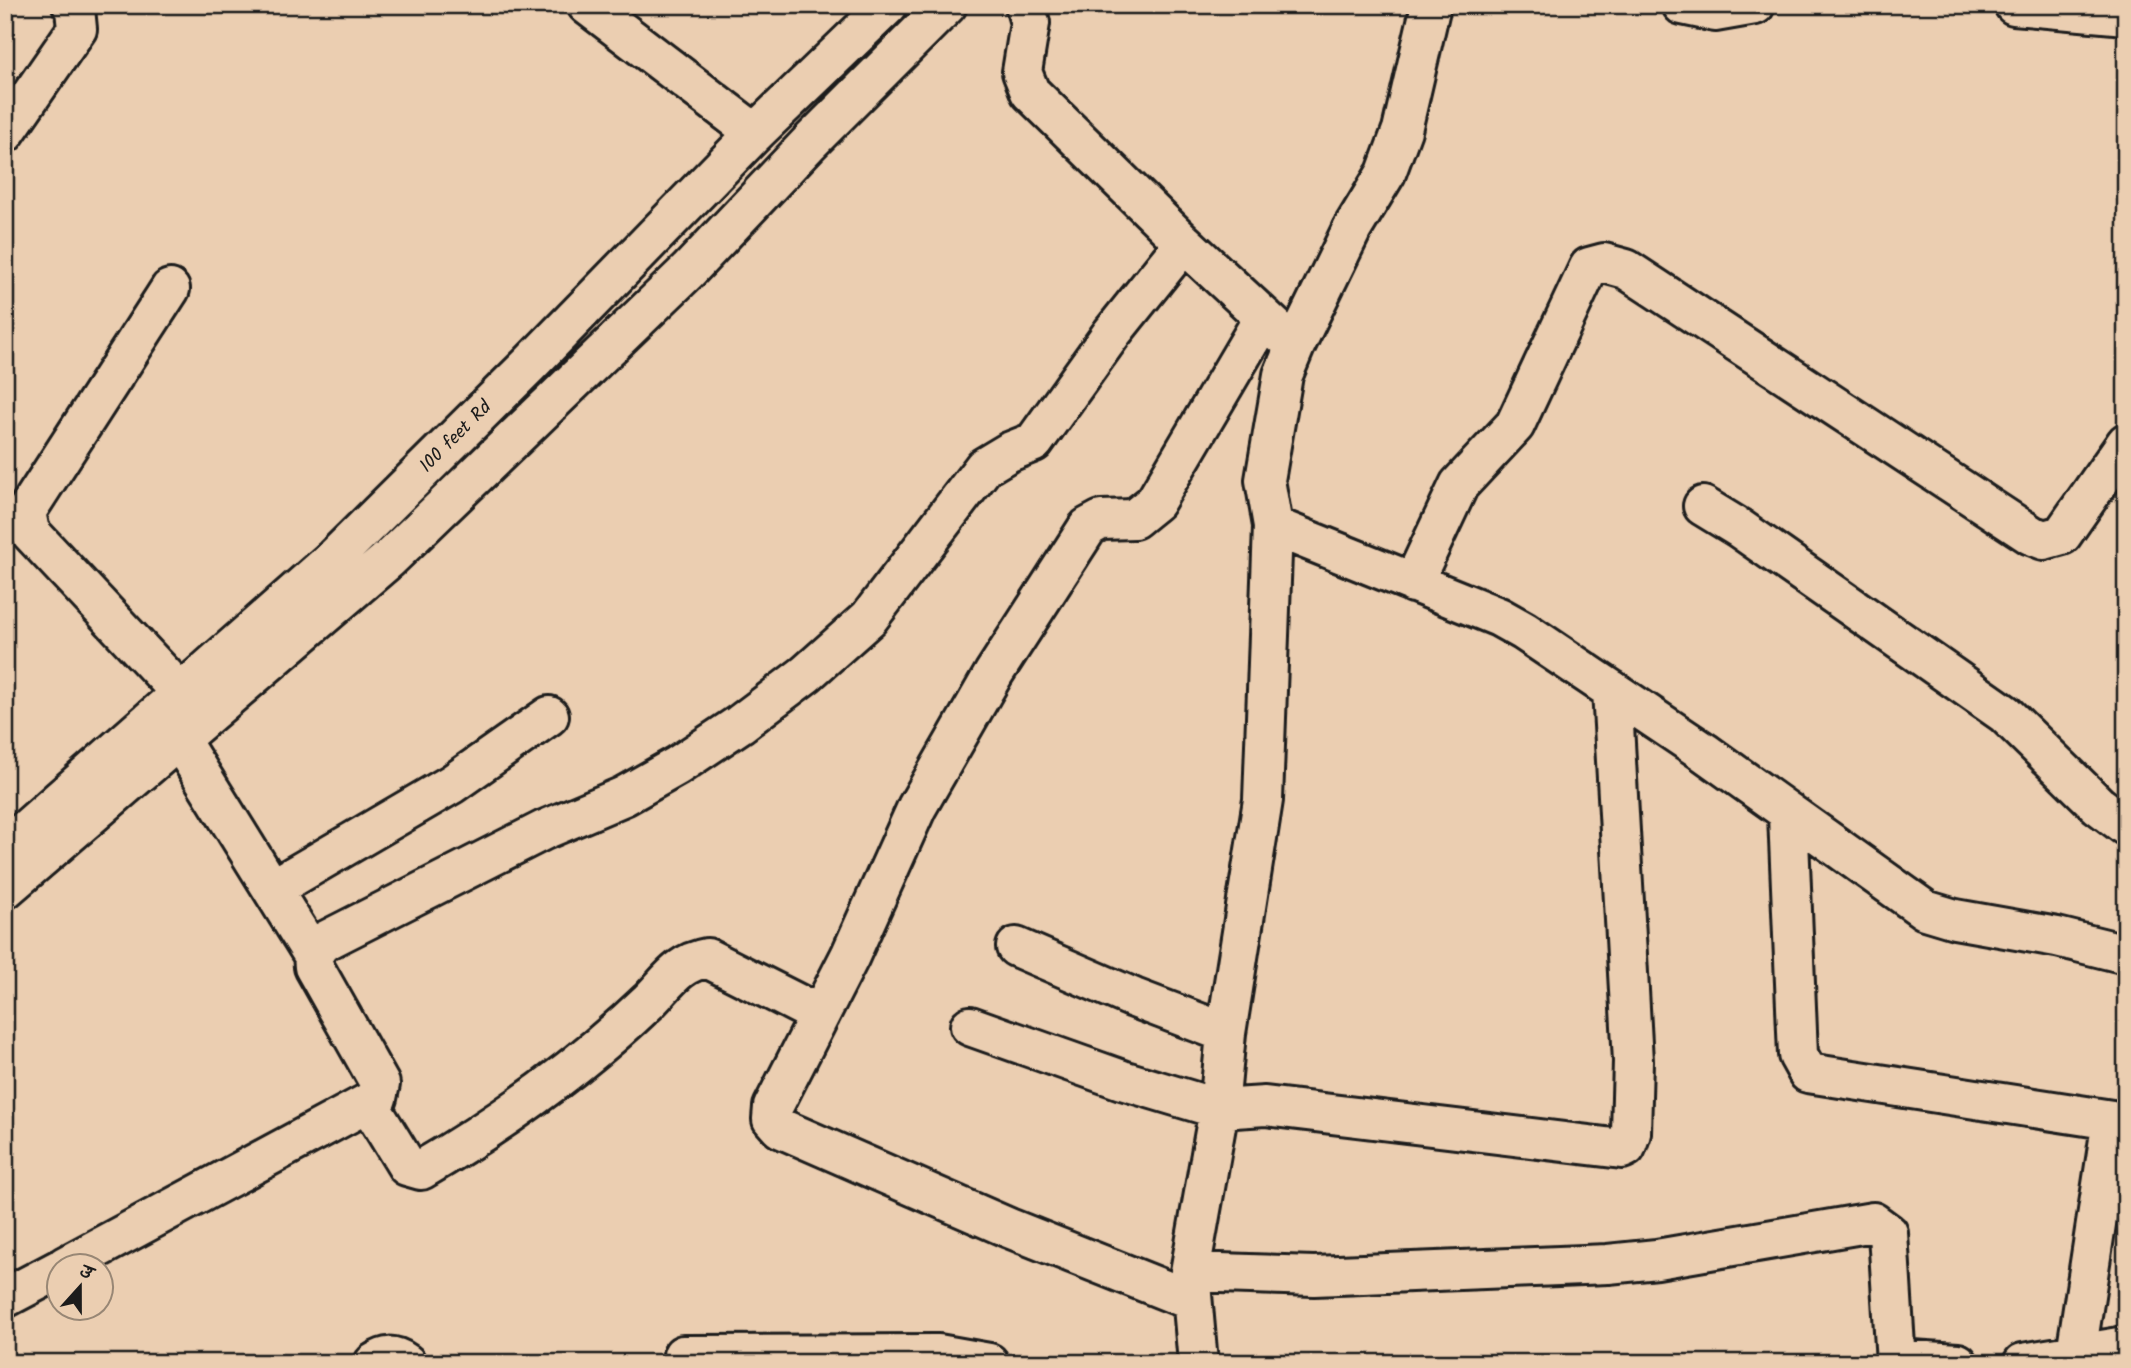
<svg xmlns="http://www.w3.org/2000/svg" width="2131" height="1368" font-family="Kalam,'Playpen Sans Deva',sans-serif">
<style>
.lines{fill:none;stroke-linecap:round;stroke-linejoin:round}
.minor-casing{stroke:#1c1c1c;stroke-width:44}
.major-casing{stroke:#1c1c1c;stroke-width:44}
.minor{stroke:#ebceb1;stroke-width:38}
.major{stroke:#ebceb1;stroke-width:38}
.labels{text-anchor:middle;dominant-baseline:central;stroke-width:7;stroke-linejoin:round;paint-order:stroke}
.street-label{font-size:19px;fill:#1c1c1c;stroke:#ebceb1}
</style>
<rect width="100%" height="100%" fill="#ebceb1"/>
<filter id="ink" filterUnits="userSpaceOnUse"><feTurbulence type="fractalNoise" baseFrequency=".0143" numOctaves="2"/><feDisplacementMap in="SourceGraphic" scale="14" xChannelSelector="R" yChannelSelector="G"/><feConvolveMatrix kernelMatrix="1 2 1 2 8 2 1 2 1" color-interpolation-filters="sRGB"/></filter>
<g filter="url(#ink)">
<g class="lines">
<g class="minor-casing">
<path id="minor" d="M587,5l168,128
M1025,5l5,18 -8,49 8,20 154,151 111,103 57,-117 34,-56 16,-43 29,-125
M1682,5l33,7 40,-7
M2014,5l112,10
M5,133l72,-104 -2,-20 -3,-4
M170,289l-144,223 4,20 151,161
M1703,506l36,22 266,186 93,91 28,21
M1273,526l-8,-46 18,-105 12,-29
M1413,583l46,-98 56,-60 74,-158 15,-4 22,6 405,266 13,5 18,-5 64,-92
M179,739l134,216
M1788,815l10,240 10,18 304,47
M272,889l180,-105 97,-68
M1016,947l118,51 92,35
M970,1026l152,54 97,29 46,-3 357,43 4,-2 5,-14 2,-72 -21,-371
M369,1104l38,62 14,4c82,-48 159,-103 228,-169 20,-20 29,-38 58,-43l113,57
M65,1266l312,-168 3,-14 -66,-117 -1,-12 8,-12 223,-113 80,-34 53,-30 63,-42 66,-50 63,-56 115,-151 25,-15 25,-10 78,-109 72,-90
M1190,1272l124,4 294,-12 49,-5 216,-37 15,11 8,130
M5,1298l55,-29
M1190,1300l-181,-72 -229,-100 -8,-9 1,-12 77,-151 67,-149 77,-134 94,-146 13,-7 33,-1 21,-17 109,-185
M2076,1354l36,-234 14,2
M683,1355l255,-1 51,9
M1896,1359l62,4
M374,1363c12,-8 19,-9 32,0
M1198,1363l-8,-91 29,-163 7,-76 37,-233 10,-274 226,91 25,14 180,121 221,158 30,9 102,18 69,17
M2023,1363l103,-17"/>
</g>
<g class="major-casing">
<path id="major" d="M5,848l329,-290 195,-193 226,-232 133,-128
M5,889l384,-330 299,-288 122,-129 137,-137"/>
</g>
<use href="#minor" class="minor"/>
<use href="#major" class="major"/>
</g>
</g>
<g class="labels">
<g class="street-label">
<text transform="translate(456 437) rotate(-45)">100 feet Rd</text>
</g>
</g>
<rect width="2131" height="1368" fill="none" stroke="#ebceb1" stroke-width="28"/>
<rect x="14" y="14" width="2103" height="1340" fill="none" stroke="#1c1c1c" stroke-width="2.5" filter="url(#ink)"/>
<g transform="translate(80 1287) rotate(21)"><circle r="33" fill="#ebceb1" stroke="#988775" stroke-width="2"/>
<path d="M0-5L12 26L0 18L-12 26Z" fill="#1c1c1c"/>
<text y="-10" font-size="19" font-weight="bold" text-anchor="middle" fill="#1c1c1c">उ</text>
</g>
</svg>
